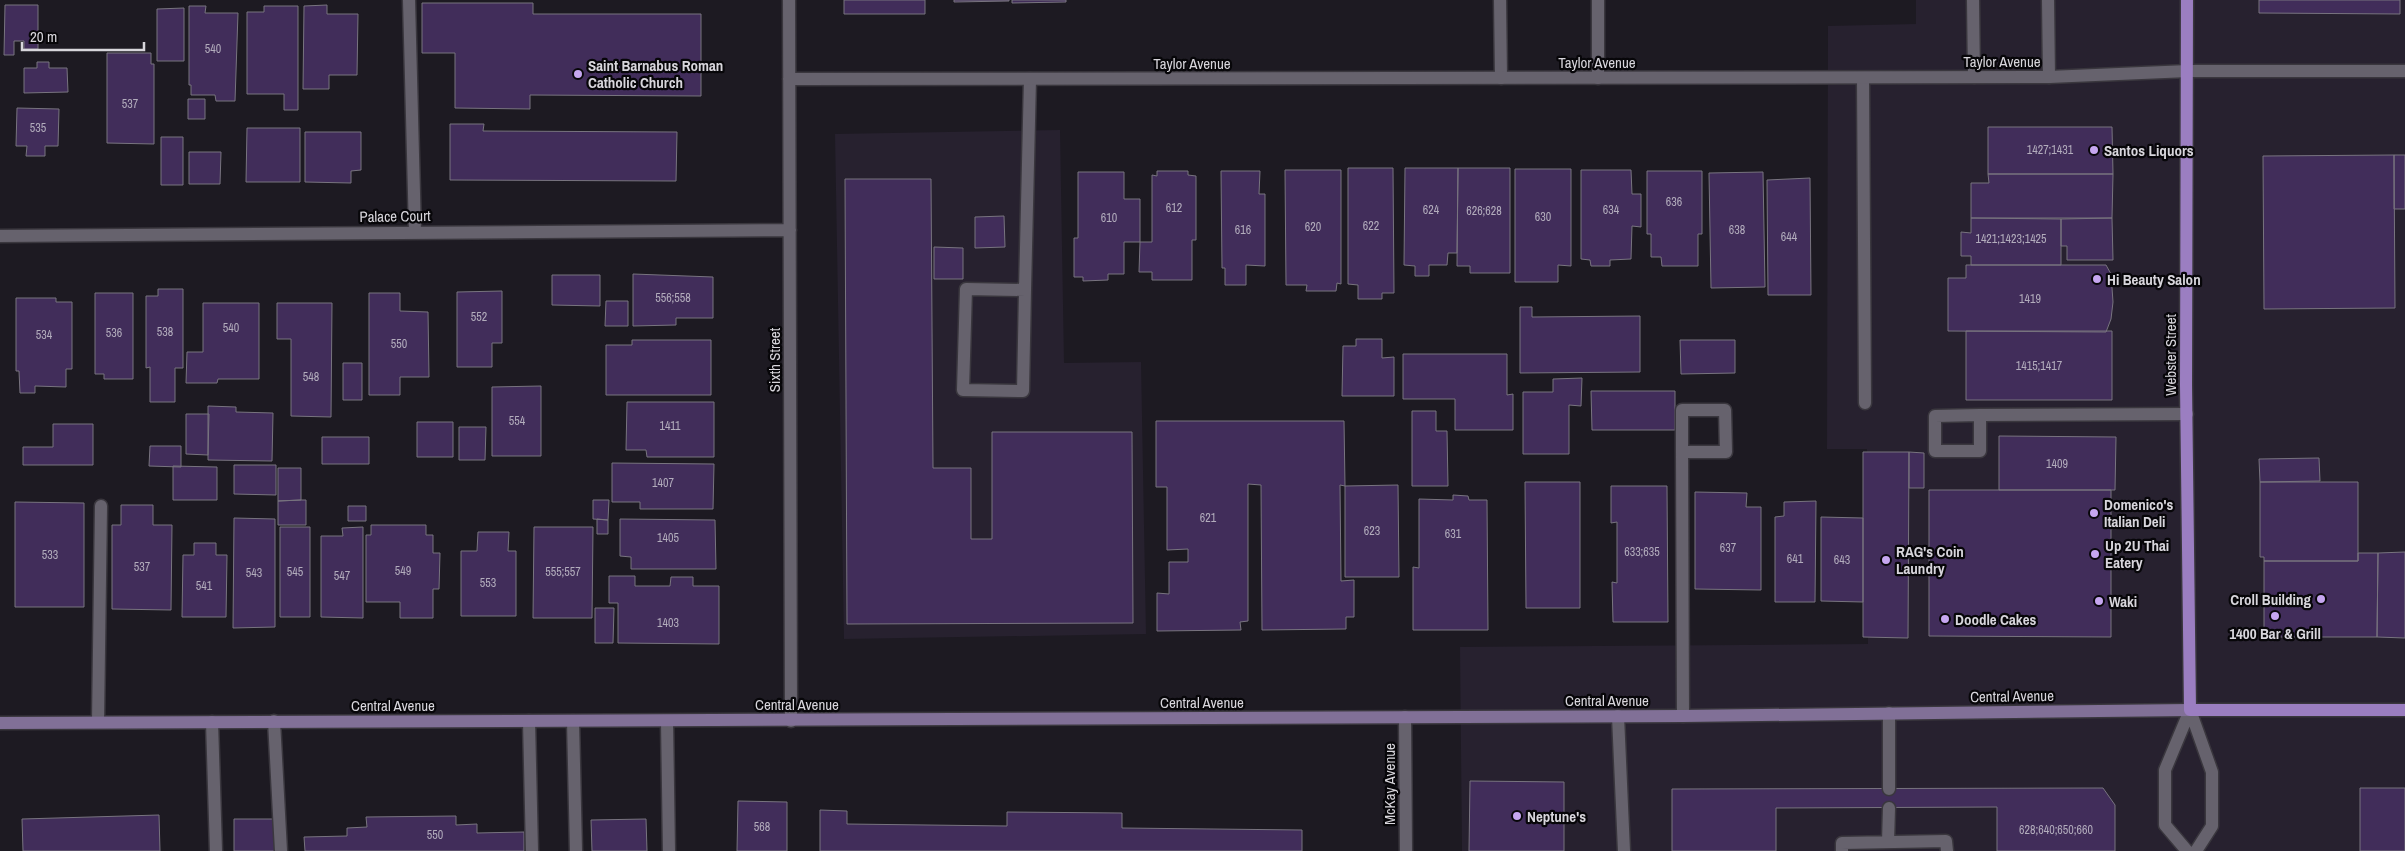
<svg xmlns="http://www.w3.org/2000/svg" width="2405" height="851" font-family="'Archivo Narrow',sans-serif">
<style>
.built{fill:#27212f}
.building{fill:#412d5a;stroke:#78747f}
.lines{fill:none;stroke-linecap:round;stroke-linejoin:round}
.lane-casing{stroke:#3a373e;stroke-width:15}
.street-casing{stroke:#3a373e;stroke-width:15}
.secondary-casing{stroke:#3a373e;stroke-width:15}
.primary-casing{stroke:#3a373e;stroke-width:15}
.lane{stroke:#66626d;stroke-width:12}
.street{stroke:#66626d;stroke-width:12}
.secondary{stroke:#817097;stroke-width:12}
.primary{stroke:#9b7ec1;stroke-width:12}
.poi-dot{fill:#c6a6f0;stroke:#070609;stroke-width:2}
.labels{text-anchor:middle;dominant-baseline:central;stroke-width:4.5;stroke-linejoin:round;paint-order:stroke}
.number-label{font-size:12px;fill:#b2acbc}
.street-label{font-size:15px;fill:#d8d6dc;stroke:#070609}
.poi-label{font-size:15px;font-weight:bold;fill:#d8d6dc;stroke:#070609;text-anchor:start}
</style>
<rect width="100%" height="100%" fill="#1d1a22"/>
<path class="built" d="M1916,0h489v851h-943l-2,-204 408,-3 -1,-195h-40l1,-423 88,-2z
M1060,130l4,233 77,-1 5,272 -302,5 -9,-505z"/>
<path class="building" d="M844,0h81v14h-81z
M954,0h55v1l-55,1z
M1012,0h54v2l-54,1z
M2259,0h141v14l-141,-1z
M422,3h111v11h168v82l-171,-1v14l-75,-1v-55h-33z
M5,5h33v44h-14v-8h-10v14h-10z
M327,5v9h31l-1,61h-28v14h-26l1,-83z
M189,6h17l-1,7h33l-3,88h-19l-1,-6h-24v-10h-2z
M264,6h34v104h-14v-16h-37v-82h17z
M184,8v53h-27v-52z
M107,53h44v11h3v80l-47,-1z
M37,62h12v6h18l1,24 -44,1v-25h13z
M188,99h17v20h-17z
M17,108l42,1 -1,37h-13v10h-19l1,-10h-11z
M450,124h34l-1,7 194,1 -1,49 -226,-1z
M1988,127h124l1,47h-125z
M247,128h53v54h-54z
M305,132h56v38l-10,1v12l-46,-1z
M161,137h22v48h-22z
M189,152h32l-1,32h-31z
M2394,155l1,153 -131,1 -1,-153z
M2394,155h11v54h-11z
M1348,168h45l1,125h-12v6h-24v-14l-10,-1z
M1405,168h53l-1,85h-9l-1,12h-18v11h-14v-10l-11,-1z
M1458,168h52v105h-40v-7h-13z
M1515,169h56v97l-13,-1v17h-43z
M1285,170h56v114l-4,-1 -1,8h-30l1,-6h-21z
M1581,170h50l1,24h9v33l-9,-1 -1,33 -21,1v6h-19l-1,-6 -9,-1z
M1157,171h31v4l8,1v64h-4v40h-40v-8h-13l1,-30h12v-67l5,1z
M1221,171h39l-1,23h6v72l-19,-1v20h-21v-17h-3z
M1647,171h55v63h-4v32h-36l-1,-9h-10v-23h-4z
M1078,172h46v27h16v43h-16v32h-16v6l-25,1v-4h-9v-39h4z
M1763,172l2,115 -54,1 -2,-115z
M1988,174h125l-1,44h-141v-35h18z
M1810,178l1,117h-43l-1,-115z
M845,179h86l2,289h38v71h21v-107h140l1,191 -286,1z
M1004,216l1,31 -30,1v-31z
M1971,218l90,1v46h-90v-9h-10v-24l10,1z
M2112,218l1,42h-46v-14h-6v-27z
M934,247l29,1v31h-29z
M1966,265h140l5,9 2,28 -2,17 -5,13 -158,-1v-53h18z
M633,274l80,3v41h-37v7l-43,1z
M552,275h48v31l-48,-1z
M158,289h25v79h-8v34h-25v-35l-4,1v-72h12z
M502,291v52h-10v24h-35v-75z
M95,293h38v86h-29v-5h-9z
M369,293h31v18l28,1 1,65h-29v18h-31z
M16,298h40v4h16v67h-6v18l-31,-1v7h-15l-1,-22h-3z
M606,301h22v25h-23z
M203,303h56v76h-41l-1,4h-31l1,-31h16z
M277,303h55l-1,114 -40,-1v-77h-14z
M1520,307h12v10l108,-1v56l-120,1z
M1966,331h146v69h-146z
M1356,339h26v19l12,-1v39h-52l1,-50h13z
M632,340h79v55h-105v-50h26z
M1680,340h55v33l-54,1z
M1403,354h104v41l6,-1v36h-58v-31h-52z
M343,363h19v37h-19z
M1582,378l-1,28 -12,-1v49h-46v-62h30v-13z
M541,386v70h-49v-69z
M1591,391h84v39h-83z
M627,402h87v55h-67l-1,-7h-20z
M208,406l28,1v5l37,1 -1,48 -64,-1z
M1412,411h24v20h11l1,55h-36z
M186,414h23l-1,41 -22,-1z
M1156,421h188l1,65 -5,-1 1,96 13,-1v37h-8v12l-84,1 -1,-145 -13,-1v137l-8,1 1,8 -84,1v-38l12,1v-32h19v-13l-21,1v-63h-11z
M417,422h36v35h-36z
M53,424h40v41h-70v-18h30z
M459,427h27l-1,33h-26z
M1999,436l117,1 -1,53h-116z
M322,437h47v27h-47z
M150,446h31v21l-32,-1z
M1863,452h46l-1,186 -45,-1z
M1909,452l15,1v35h-15z
M2319,458l1,23 -60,1 -1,-23z
M612,463l102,1 -1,45h-73v-7h-28z
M234,465h42v30l-42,-1z
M173,466l44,1v33h-44z
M278,468h23v32l-23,1z
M1525,482h55v126h-54z
M2260,482h98v79h-94v-4h-4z
M1398,485l1,92h-54v-91z
M1611,486h56l1,136h-55l-1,-40 5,1v-61l-6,1z
M1929,490h182v147l-182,-1z
M1695,492l52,1 -1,14h15v83l-66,-1z
M1453,495l15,1 1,4h18l1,130h-75v-63l6,1v-69l34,1z
M301,500h5v25h-28v-24z
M593,500h16l-1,20 -15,-1z
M1816,501l-1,101h-40v-85l9,-1v-14z
M15,502l69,1v104h-69z
M121,505h32v20h19l-1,85 -59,-1v-84h9z
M348,506h18v15h-18z
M1821,517l42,1v84l-42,-1z
M234,518l41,1v108l-42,1z
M597,519l11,1v14h-11z
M620,519l95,1 1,49h-85v-12l-11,-1z
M371,525h55v10h7v18h7l-1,36h-6v29h-33v-16h-34v-67h5z
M280,527h30v90h-30z
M363,527v91l-42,-1v-81h22l-1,-8z
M534,527h59l-1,91h-59z
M478,532h31l-1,19h8v65h-55v-65h16z
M194,543h22v12h11l-1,62h-44l1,-62h11z
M2405,552v86l-28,-1 1,-84z
M2358,553h20l-1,84h-113v-76h94z
M609,576h26v10h35l1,-9h22v9h26v58l-101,-1v-40h-9z
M595,608h19l-1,35h-18z
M1470,781l94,1v69h-95z
M2103,788l12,17v46h-118v-44l-221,1v43h-104v-62z
M2360,788h45v63h-45z
M738,801l49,1v49h-50z
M820,810l27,1v13l160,2v-14l115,1v15l180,2v21h-482z
M159,815l1,36h-137l-1,-32z
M456,816v9l21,-1v9l47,-1v19h-219l-1,-14 43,-1v-8l20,-1 -1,-10z
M234,819h40l1,32h-41z
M646,819l1,32h-55l-1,-31z"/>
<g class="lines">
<g class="lane-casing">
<path id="lane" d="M409,0l6,232
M1500,0l1,78
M1598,0v78
M1973,0l1,77
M2048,0l1,77
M1863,78l2,325
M1025,290l-2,101 -60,-1 3,-101 59,1 5,-211
M1980,415l-45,1v35h45v-36l207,-1
M1682,452v-42h43l1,42h-44l1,264
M1618,716l6,135
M274,721l7,130
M529,721l3,130
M573,721l3,130
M667,721l2,130
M98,722l3,-216
M212,722l4,129
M1889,789v-76
M1888,842l1,-34
M1842,851v-8l104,-2 1,10"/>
</g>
<g class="street-casing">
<path id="street" d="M789,0l2,721
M789,79l1260,-2 139,-6h217
M0,236l790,-6
M2190,710l22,62v54l-16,25
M1405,717l1,134
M2187,851l-22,-26v-55l25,-60"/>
</g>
<g class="secondary-casing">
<path id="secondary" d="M0,723l1683,-7 507,-6"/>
</g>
<g class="primary-casing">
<path id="primary" d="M2187,0l-1,385 4,325h215"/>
</g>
<use href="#lane" class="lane"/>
<use href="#street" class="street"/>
<use href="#secondary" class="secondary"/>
<use href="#primary" class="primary"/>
</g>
<g class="poi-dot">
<circle cx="578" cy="74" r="5"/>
<circle cx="2094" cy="150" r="5"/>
<circle cx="2097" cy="279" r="5"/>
<circle cx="2094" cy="513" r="5"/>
<circle cx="2095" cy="554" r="5"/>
<circle cx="1886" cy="560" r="5"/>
<circle cx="2321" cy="599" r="5"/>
<circle cx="2099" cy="601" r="5"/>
<circle cx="2275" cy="616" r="5"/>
<circle cx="1945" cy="619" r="5"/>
<circle cx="1517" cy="816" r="5"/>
</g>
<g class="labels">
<g class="number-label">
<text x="213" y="49">540</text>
<text x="130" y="104">537</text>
<text x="38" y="128">535</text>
<text x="2050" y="150">1427;1431</text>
<text x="1674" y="202">636</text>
<text x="1174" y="208">612</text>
<text x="1431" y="210">624</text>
<text x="1611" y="210">634</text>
<text x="1484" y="211">626;628</text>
<text x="1543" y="217">630</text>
<text x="1109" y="218">610</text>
<text x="1371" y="226">622</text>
<text x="1313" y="227">620</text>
<text x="1243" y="230">616</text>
<text x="1737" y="230">638</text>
<text x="1789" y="237">644</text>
<text x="2011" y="239">1421;1423;1425</text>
<text x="673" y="298">556;558</text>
<text x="2030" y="299">1419</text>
<text x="479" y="317">552</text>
<text x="231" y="328">540</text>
<text x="165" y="332">538</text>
<text x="114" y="333">536</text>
<text x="44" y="335">534</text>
<text x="399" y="344">550</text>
<text x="2039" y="366">1415;1417</text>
<text x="311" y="377">548</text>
<text x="517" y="421">554</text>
<text x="670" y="426">1411</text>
<text x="2057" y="464">1409</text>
<text x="663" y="483">1407</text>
<text x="1208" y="518">621</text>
<text x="1372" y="531">623</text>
<text x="1453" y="534">631</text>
<text x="668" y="538">1405</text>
<text x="1728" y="548">637</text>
<text x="1642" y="552">633;635</text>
<text x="50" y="555">533</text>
<text x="1795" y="559">641</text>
<text x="1842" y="560">643</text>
<text x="142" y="567">537</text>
<text x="403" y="571">549</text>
<text x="295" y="572">545</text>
<text x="563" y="572">555;557</text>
<text x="254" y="573">543</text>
<text x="342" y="576">547</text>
<text x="488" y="583">553</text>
<text x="204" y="586">541</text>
<text x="668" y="623">1403</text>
<text x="762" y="827">568</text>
<text x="2056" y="830">628;640;650;660</text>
<text x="435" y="835">550</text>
</g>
<g class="street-label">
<text x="2002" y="61">Taylor Avenue</text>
<text x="1597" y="62">Taylor Avenue</text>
<text x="1192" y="63">Taylor Avenue</text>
<text transform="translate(395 216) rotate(-1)">Palace Court</text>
<text transform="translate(2170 355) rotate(-90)">Webster Street</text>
<text transform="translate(774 360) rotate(-90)">Sixth Street</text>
<text transform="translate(2012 696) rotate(-1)">Central Avenue</text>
<text x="1607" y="700">Central Avenue</text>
<text x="1202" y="702">Central Avenue</text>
<text x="797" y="704">Central Avenue</text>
<text x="393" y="705">Central Avenue</text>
<text transform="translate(1389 784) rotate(-90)">McKay Avenue</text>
</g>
<g class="poi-label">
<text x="588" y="65">Saint Barnabus Roman<tspan x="588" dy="17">Catholic Church</tspan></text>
<text x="2104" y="150">Santos Liquors</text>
<text x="2107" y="279">Hi Beauty Salon</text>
<text x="2104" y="504">Domenico's<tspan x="2104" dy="17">Italian Deli</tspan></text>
<text x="2105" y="545">Up 2U Thai<tspan x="2105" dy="17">Eatery</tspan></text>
<text x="1896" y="551">RAG's Coin<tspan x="1896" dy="17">Laundry</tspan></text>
<text x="2311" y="599" text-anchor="end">Croll Building</text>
<text x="2109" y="601">Waki</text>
<text x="1955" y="619">Doodle Cakes</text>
<text x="2275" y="633" text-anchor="middle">1400 Bar &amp; Grill</text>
<text x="1527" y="816">Neptune's</text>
</g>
</g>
<path d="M22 42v8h122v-8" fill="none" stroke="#d8d6dc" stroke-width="2.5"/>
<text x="30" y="42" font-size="15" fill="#d8d6dc" stroke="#070609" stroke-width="4" paint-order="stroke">20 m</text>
</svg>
